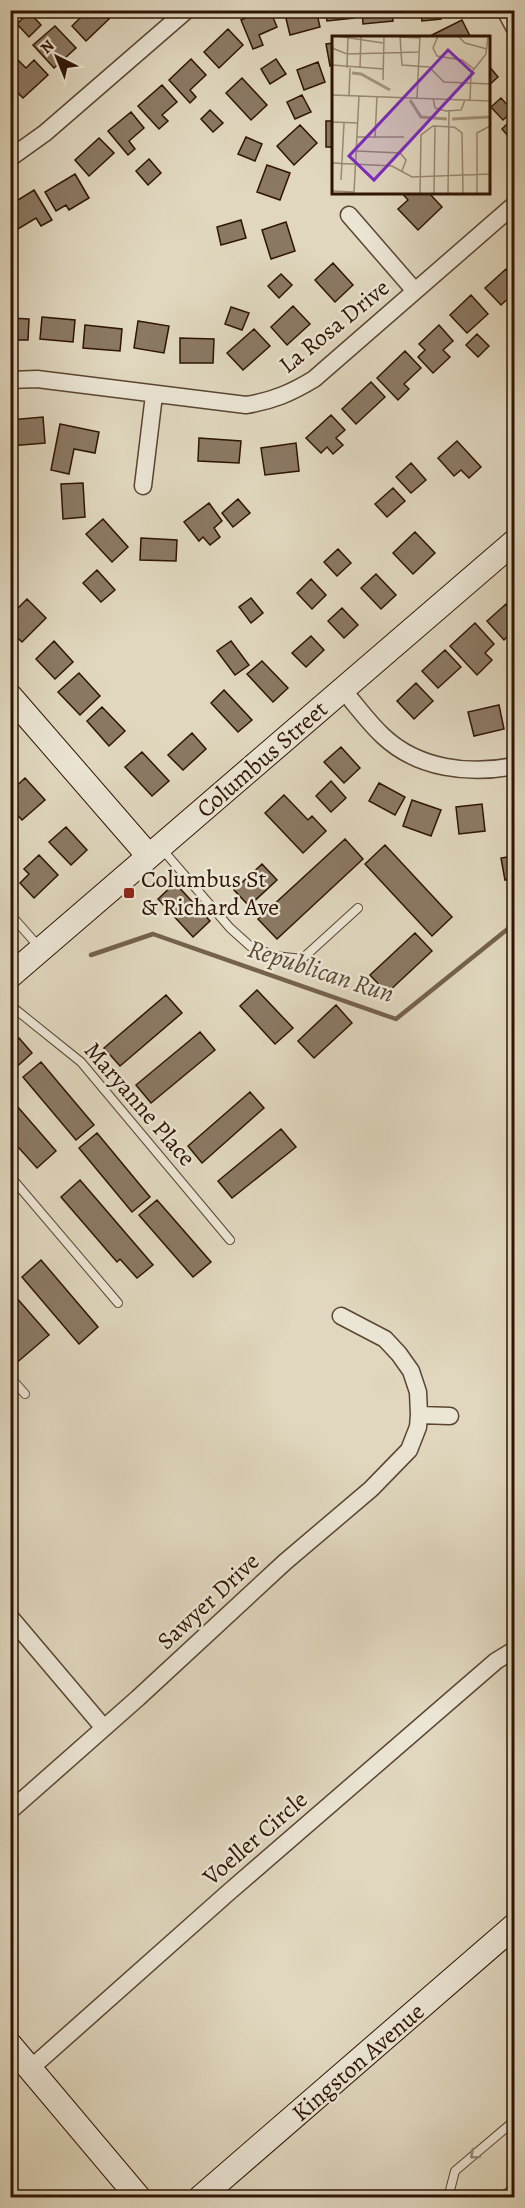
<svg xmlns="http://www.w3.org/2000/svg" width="525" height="2208" font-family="Alegreya,serif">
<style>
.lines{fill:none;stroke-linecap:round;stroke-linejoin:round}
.stream{stroke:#75614c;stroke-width:4.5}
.building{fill:#8b7964;stroke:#2f1402;stroke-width:1.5}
.lane-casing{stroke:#5b4531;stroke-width:10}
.street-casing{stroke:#5b4531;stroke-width:19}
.secondary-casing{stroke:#2f1402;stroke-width:26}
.lane{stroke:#ebe5d5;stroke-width:8}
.street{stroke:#ebe5d5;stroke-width:16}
.secondary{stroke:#ebe5d5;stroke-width:24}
.oneway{stroke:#968776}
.poi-dot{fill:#8f2418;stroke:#ebe5d5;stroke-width:2}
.labels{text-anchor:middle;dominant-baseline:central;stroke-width:5;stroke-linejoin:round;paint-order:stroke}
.street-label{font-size:24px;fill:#2f1402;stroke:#ebe5d5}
.poi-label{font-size:24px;fill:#2f1402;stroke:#ebe5d5;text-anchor:start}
.water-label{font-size:26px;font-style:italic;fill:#5e4834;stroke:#ebe5d5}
.inset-river{fill:none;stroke:#a4957e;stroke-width:3}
.inset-road{fill:none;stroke:#998973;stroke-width:1.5}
.view{fill:#7b2cbf;fill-opacity:0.15;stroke:#7b2cbf;stroke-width:3}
.inset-edge{fill:none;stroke:#2f1402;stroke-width:3}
</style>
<rect width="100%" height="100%" fill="#e0d7be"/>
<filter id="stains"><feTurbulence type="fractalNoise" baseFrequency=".00333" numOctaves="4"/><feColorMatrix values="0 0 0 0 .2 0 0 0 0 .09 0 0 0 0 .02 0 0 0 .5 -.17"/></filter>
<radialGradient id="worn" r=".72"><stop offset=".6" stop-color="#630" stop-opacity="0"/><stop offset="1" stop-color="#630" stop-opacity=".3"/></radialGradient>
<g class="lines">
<path class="stream" d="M91,955l62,-21 243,85 118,-95"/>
</g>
<path class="building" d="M101,10l8,9 -23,22 -14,-15 16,-16z
M263,10h7l7,17 -18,8 4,10 -10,4 -12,-29z
M284,10h32l4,17 -30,8z
M325,10h28l1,8 -27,3z
M362,10h30l1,11 -30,3z
M420,10h19l2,9 -19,2z
M29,12l12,13 -12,12 -12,-13z
M462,20l9,18h-38l-1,-3z
M55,26l21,22 -22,20 -21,-23z
M228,29l15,16 -24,23 -15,-16z
M333,43v22l-3,1 -4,-22z
M191,59l15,16 -16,15 6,7 -6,6 -21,-23z
M276,59l10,15 -16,10 -9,-15z
M18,60l8,8 8,-8 14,15 -25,23 -13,-13v-17z
M318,62l7,20 -21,8 -7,-20z
M488,65l10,12 -10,9z
M242,78l25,27 -16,15 -25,-27z
M162,85l15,17 -15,13 6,6 -9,8 -21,-23z
M302,95l9,17 -16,7 -8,-17z
M501,98l12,13 -10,9 -12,-13z
M210,110l13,13 -10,9 -12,-13z
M131,112l13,16 -15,13 6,8 -7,6 -20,-24z
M514,117v26l-12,-14z
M326,121h7v26h-7z
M300,125l17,18 -23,22 -17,-19z
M246,137l16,7 -7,17 -17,-7z
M99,138l15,15 -25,23 -14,-16z
M149,159l12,14 -13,12 -12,-14z
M267,165l23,8 -10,27 -23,-8z
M75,174l14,24 -20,12 -3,-5 -10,6 -11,-19z
M34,190l18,30 -11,6 -5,-8 -18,11 -8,-12v-12z
M401,192h27l14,15 -24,23 -20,-21 10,-9z
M241,220l5,18 -25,7 -4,-18z
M286,222l9,29 -24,8 -9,-29z
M333,263l20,22 -18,17 -20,-22z
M506,269l8,9v15l-13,12 -16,-17z
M281,274l11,11 -13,13 -11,-12z
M471,295l17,19 -21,19 -17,-18z
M293,306l17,18 -23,21 -16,-18z
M231,307l18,6 -7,17 -17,-6z
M42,317l33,3 -2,22 -33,-3z
M10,318l19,1 -1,21h-18z
M138,321l31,5 -5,27 -30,-5z
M85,325l37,4 -2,22 -37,-3z
M439,325l14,16 -10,9 7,7 -17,16 -15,-16 7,-7 -6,-6z
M254,329l16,17 -27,24 -16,-17z
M477,334l12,12 -11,11 -12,-12z
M180,338l34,1 -1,24h-33z
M405,351l16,17 -17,16 5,5 -11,11 -21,-22z
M371,382l14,15 -29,27 -14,-15z
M331,415l14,15 -9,8 7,7 -10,9 -6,-7 -6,6 -15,-15z
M43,417l2,26 -35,3v-26z
M60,424l39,8 -4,21 -21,-4 -5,25 -18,-4z
M199,438l42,3 -2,22 -41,-2z
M457,441l24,26 -12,11 -8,-8 -7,6 -16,-18z
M296,443l3,28 -34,4 -4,-27z
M411,463l15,17 -15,13 -15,-16z
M83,483l2,34 -22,2 -2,-35z
M393,488l12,13 -18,16 -12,-13z
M238,499l12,14 -17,14 -11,-14z
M209,503l13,18 -8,7 6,9 -10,8 -7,-8 -4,4 -15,-19z
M103,519l25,28 -16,15 -26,-28z
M415,532l20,21 -22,21 -20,-21z
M141,538l36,2 -1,21 -36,-1z
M338,549l13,14 -14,13 -13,-14z
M97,570l18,20 -14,12 -18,-19z
M376,574l20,21 -15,14 -20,-21z
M311,579l15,16 -14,14 -15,-16z
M251,598l12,15 -12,10 -12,-16z
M27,599l19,19 -24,24 -12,-11v-15z
M506,604l8,10v16l-10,10 -17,-19z
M342,608l16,17 -14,13 -16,-17z
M475,623l19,21 -9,9 7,7 -15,15 -27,-29z
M311,636l13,14 -18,17 -14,-14z
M54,641l19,21 -18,17 -19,-20z
M231,641l18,24 -14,10 -18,-24z
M445,650l16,17 -23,21 -16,-17z
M262,661l26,27 -15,14 -26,-28z
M79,673l21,23 -20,19 -22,-23z
M416,683l17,18 -19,18 -17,-18z
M224,690l28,30 -14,12 -27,-29z
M499,705l5,24 -30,7 -6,-24z
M102,707l23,24 -16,15 -22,-25z
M192,733l14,16 -23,21 -15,-15z
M341,747l19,21 -16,15 -20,-21z
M142,752l27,29 -17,15 -27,-29z
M25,778l20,22 -23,20 -12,-13v-15z
M331,781l15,17 -15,14 -15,-16z
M379,783l26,14 -10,18 -26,-14z
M284,795l24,25 4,-4 14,15 -23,22 -38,-40z
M412,800l29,10 -10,26 -28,-10z
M482,804l3,27 -26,3 -3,-27z
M66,827l21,23 -16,15 -22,-23z
M345,839l18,20 -86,80 -19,-20z
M385,845l67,72 -20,19 -67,-72z
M39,855l19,20 -24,23 -14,-15 9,-9 -5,-5z
M514,856v22l-9,2 -4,-22z
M262,864l15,16 -28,26 -15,-16z
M175,883l35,38 -17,16 -35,-38z
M415,933l17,18 -45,42 -17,-18z
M257,990l36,38 -18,16 -35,-38z
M166,995l16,18 -62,53 -16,-18z
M336,1005l16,18 -38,35 -16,-17z
M200,1032l15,18 -64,53 -15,-18z
M19,1038l13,15 -20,18 -2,-26z
M41,1062l53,63 -18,15 -53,-63z
M250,1092l14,16 -62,55 -14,-17z
M10,1098l46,53 -19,17 -27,-30z
M281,1129l15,18 -64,51 -14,-17z
M97,1133l53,64 -18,15 -53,-64z
M80,1180l73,85 -16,13 -17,-19 -3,3 -56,-65z
M157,1200l54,62 -18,15 -54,-62z
M41,1260l57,67 -19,17 -57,-67z
M15,1296l34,39 -35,30 -4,-5v-60z"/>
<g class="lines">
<g class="lane-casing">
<path id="lane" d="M162,849l68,79 20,18 25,10 27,3 56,-51
M10,914l30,34
M10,1005l71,57 149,178
M10,1176l108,127
M10,1377l15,17
M448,2198l7,-27 59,-50
M502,2198l12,-11"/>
</g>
<g class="street-casing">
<path id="street" d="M505,10l9,17
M10,158l35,-25 142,-123
M349,215l66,76
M10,380l27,-1 209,26c26,-4 45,-12 68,-26l200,-174
M143,486l11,-91
M343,690c13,15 25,32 40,46 35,33 86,39 131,30
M419,1415l31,1
M10,1617l94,111
M10,1811l128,-113 147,-136 86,-73 38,-39 9,-23 1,-12 -1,-23 -7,-21 -12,-17 -14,-15 -44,-23
M31,2068l198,-176 267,-231 18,-11"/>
</g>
<g class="secondary-casing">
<path id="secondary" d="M10,696l138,159
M10,976l504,-434
M10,2045l129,153
M200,2198l314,-272"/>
</g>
<use href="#lane" class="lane"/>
<use href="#street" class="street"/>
<use href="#secondary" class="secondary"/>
</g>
<defs><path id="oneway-chevron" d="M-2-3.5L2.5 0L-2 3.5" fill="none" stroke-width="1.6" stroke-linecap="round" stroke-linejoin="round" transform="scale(1.5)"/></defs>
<use class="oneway" href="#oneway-chevron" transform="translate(474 2155) rotate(140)"/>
<rect class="poi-dot" x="123" y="887" width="12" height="12" rx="3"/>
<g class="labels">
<g class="street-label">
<text transform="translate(334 326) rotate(-39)">La Rosa Drive</text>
<text transform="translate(262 759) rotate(-41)">Columbus Street</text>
<text transform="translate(140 1104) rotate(49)">Maryanne Place</text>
<text transform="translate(208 1601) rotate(-43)">Sawyer Drive</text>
<text transform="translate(255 1838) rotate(-41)">Voeller Circle</text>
<text transform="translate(358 2062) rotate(-41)">Kingston Avenue</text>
</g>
<g class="poi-label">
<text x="141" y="879">Columbus St<tspan x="141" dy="28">&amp; Richard Ave</tspan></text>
</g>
<g class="water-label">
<text transform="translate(321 971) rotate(18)">Republican Run</text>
</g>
</g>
<g transform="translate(332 36)">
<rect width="158" height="158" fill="#e0d7be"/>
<path class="inset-river" d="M20,37l9,1 29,16M78,64l11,17 26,2M120,83l38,-2"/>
<path class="inset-road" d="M5,0l46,7M68,0l2,29 27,2 15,15 46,2M106,0l-5,12 4,8 25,4 12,9M126,0l7,7 22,6M68,1l20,1M0,12l15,6 73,-2M0,29l52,4M15,32l1,-32M28,32l1,-32M51,44l1,-42M0,59l158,6M17,59l1,-27M85,62l3,-62M101,62l2,10 11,3 15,-1 4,-10M138,64l1,-27 15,-19 2,-18M0,86l26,1M25,101h47M43,102l2,-42M25,115l43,2 6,7 -4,11M0,127l60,3 20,11 78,-3M9,144l3,-57M0,155l22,1M22,157l5,-97M88,157l1,-58 12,-9 21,1 8,6 1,60M102,157l1,-67M116,157l1,-82M145,157v-60l13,-7"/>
<path class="view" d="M116,14l25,23 -99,107 -25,-24z"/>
<rect width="158" height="158" class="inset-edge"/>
</g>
<rect width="525" height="2208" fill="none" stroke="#e0d7be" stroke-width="36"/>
<rect x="12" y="12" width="501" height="2184" fill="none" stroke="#2f1402" stroke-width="3"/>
<rect x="18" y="18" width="489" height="2172" fill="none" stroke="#2f1402" stroke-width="1.5"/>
<g transform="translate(57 57) rotate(317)" stroke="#ebe5d5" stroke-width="4.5" paint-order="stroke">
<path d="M0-4.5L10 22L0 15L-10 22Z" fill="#2f1402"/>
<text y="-9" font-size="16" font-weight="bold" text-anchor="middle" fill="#2f1402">N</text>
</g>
<rect width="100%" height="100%" filter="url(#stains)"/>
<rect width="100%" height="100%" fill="url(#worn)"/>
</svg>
